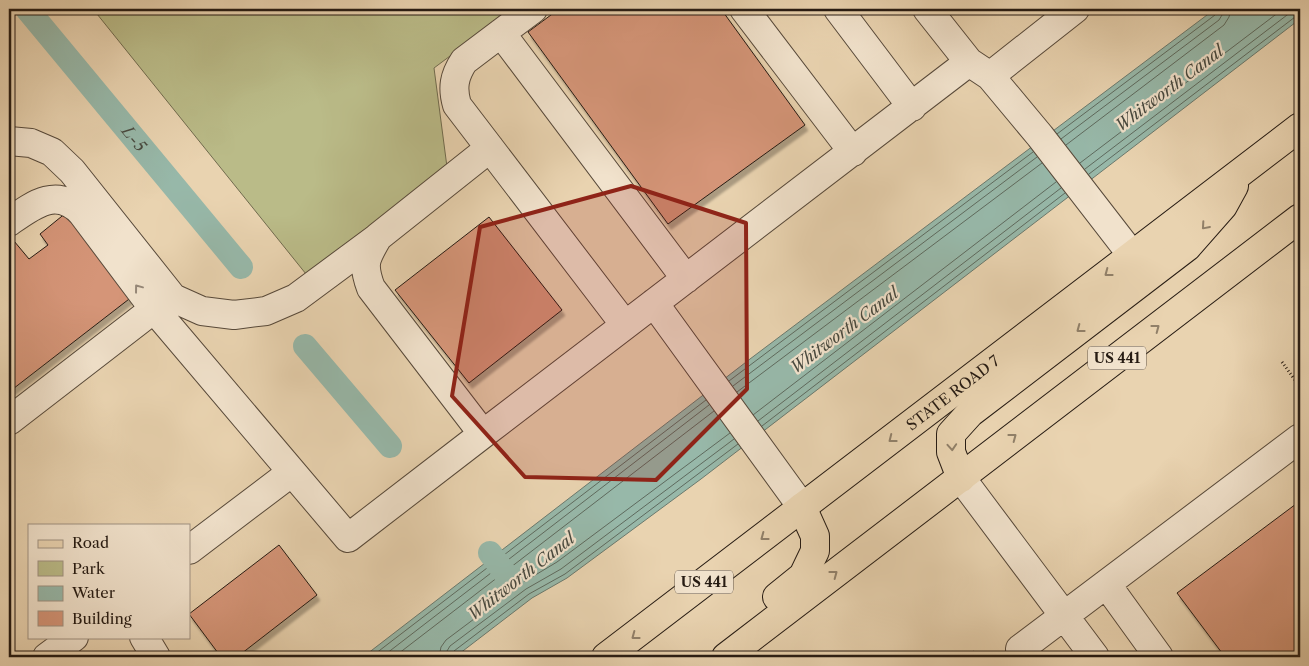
<svg xmlns="http://www.w3.org/2000/svg" width="1309" height="666" font-family="'Libre Caslon Text',serif">
<style>
.green{fill:#babb88;stroke:#706b4e}
.water{fill:#97b8a9;stroke:#6a796d}
.lines{fill:none;stroke-linecap:round;stroke-linejoin:round}
.shore{stroke:#5e6a5e;stroke-width:1}
.canal{stroke:#97b8a9;stroke-width:24}
.building{fill:#d59578;stroke:#261b13;filter:url(#shadow)}
.minor-casing{stroke:#57493a;stroke-width:30}
.major-casing{stroke:#261b13;stroke-width:30}
.path{stroke:#261b13;stroke-width:3;stroke-dasharray:1 2.5;stroke-linecap:butt}
.minor{stroke:#f1e2cc;stroke-width:28}
.major{stroke:#e9d3b0;stroke-width:28}
.oneway{stroke:#918069}
.oneway2{stroke:#968879}
.marked{fill:#8f2418;fill-opacity:0.2;stroke:#8f2418;stroke-width:4;stroke-linejoin:round}
.labels{text-anchor:middle;dominant-baseline:central;stroke-width:4.5;stroke-linejoin:round;paint-order:stroke}
.shield{fill:#f1e2cc;stroke:#63574a;stroke-width:1}
.shield-label{font-size:14px;font-weight:bold;fill:#261b13}
.street-label{font-size:15px;fill:#261b13;stroke:#f1e2cc}
.water-label{font-size:16px;font-style:italic;fill:#484a40;stroke:#f1e2cc}
</style>
<defs>
<filter id="shadow"><feDropShadow dx="3" dy="5.5" stdDeviation="1" flood-color="#0004"/></filter>
</defs>
<rect width="100%" height="100%" fill="#e9d3b0"/>
<filter id="stains"><feTurbulence type="fractalNoise" baseFrequency=".004" numOctaves="4"/><feColorMatrix values="0 0 0 0 .2 0 0 0 0 .09 0 0 0 0 .02 0 0 0 .5 -.17"/></filter>
<radialGradient id="worn" r=".72"><stop offset=".6" stop-color="#630" stop-opacity="0"/><stop offset="1" stop-color="#630" stop-opacity=".3"/></radialGradient>
<path class="green" d="M93,9h420l-79,59 13,99 -141,107z"/>
<path class="water" d="M1215,9h85v10l-599,460 -134,99 -35,20 -77,59h-92l387,-298z"/>
<g class="lines">
<path class="shore" d="M1057,134l158,-119 2,-6
M1061,139l158,-119 3,-5 1,-6
M1066,145l158,-120 5,-8 2,-8
M1080,163l203,-154
M1085,169l206,-157 9,-3
M1089,174l206,-157 5,-1
M729,381l304,-229
M733,386l304,-229
M737,392l305,-229
M753,415l303,-233
M758,421l303,-233
M762,426l303,-233
M371,657l335,-257
M382,657l327,-252
M394,657l320,-246
M439,657l2,-10 5,-7 76,-57 35,-21 173,-129
M446,657l1,-6 3,-5 76,-57 35,-20 173,-130
M452,657l2,-6 75,-57 36,-20 173,-130"/>
<g class="canal">
<path id="s1" d="M27,9l214,258"/>
<path d="M305,346l85,100"/>
<path d="M490,553l22,30"/>
</g>
</g>
<path class="building" d="M559,9h162l84,116 -137,99 -140,-192z
M67,212l66,84 -124,96v-147l5,-4 15,18 19,-14 -8,-11z
M489,217l73,93 -93,73 -74,-93z
M1300,501v156h-75l-48,-64z
M279,545l38,50 -80,62h-16l-32,-43z
M974,651l5,6h-13z"/>
<g class="lines">
<g class="minor-casing">
<path id="minor" d="M533,9l-69,52c-10,15 -12,27 -7,44l168,220
M744,9l109,143
M838,9l74,98
M927,9l42,53 21,14 50,60 92,119
M501,33l185,246
M990,76l85,-67
M9,141l22,2 21,9 20,19 101,127 29,13 32,4 32,-4 30,-13 81,-60
M490,148l-112,89c-13,22 -16,27 -7,51l112,146 486,-372
M9,222c24,-17 48,-36 73,-9l72,96 15,-9
M654,303l148,204
M9,421l145,-112 194,229 135,-104
M961,478l134,179
M189,550l103,-78
M1107,585l52,72
M144,637l12,20
M47,657l27,-20
M1027,657l-7,-8 280,-211"/>
</g>
<g class="major-casing">
<g id="major">
<path d="M961,478l-10,-26v-18l19,-21 217,-166 36,-41 11,-20"/>
<path d="M777,597l26,-21 12,-25v-15l-13,-29"/>
<path id="s2" d="M606,657l694,-530"/>
<path d="M726,657l574,-439"/>
</g>
</g>
<path class="path" d="M1282,362l18,25"/>
<use href="#minor" class="minor"/>
<use href="#major" class="major"/>
</g>
<defs><path id="oneway-chevron" d="M-2-3.5L2.5 0L-2 3.5" fill="none" stroke-width="1.6" stroke-linecap="round" stroke-linejoin="round" transform="scale(1.25)"/></defs>
<g class="oneway">
<use href="#oneway-chevron" transform="translate(1205 226) rotate(131)"/>
<use href="#oneway-chevron" transform="translate(1108 273) rotate(143)"/>
<use href="#oneway-chevron" transform="translate(1156 328) rotate(-37)"/>
<use href="#oneway-chevron" transform="translate(1080 329) rotate(143)"/>
<use href="#oneway-chevron" transform="translate(1013 437) rotate(-37)"/>
<use href="#oneway-chevron" transform="translate(892 439) rotate(142)"/>
<use href="#oneway-chevron" transform="translate(952 447) rotate(86)"/>
<use href="#oneway-chevron" transform="translate(764 537) rotate(143)"/>
<use href="#oneway-chevron" transform="translate(834 574) rotate(-37)"/>
<use href="#oneway-chevron" transform="translate(635 636) rotate(143)"/>
</g>
<use class="oneway2" href="#oneway-chevron" transform="translate(138 288) rotate(-127)"/>
<path class="marked" d="M631,186l115,37 1,166 -91,91 -131,-3 -73,-81 28,-169z"/>
<g class="labels">
<g class="shield">
<rect x="1088" y="346.5" width="58" height="23" rx="4"/>
<rect x="675" y="570.5" width="58" height="23" rx="4"/>
</g>
<g class="shield-label">
<text x="1117" y="358">US 441</text>
<text x="704" y="582">US 441</text>
</g>
<g class="street-label">
<text stroke="none"><textPath href="#s2" startOffset="436">STATE ROAD 7</textPath></text>
</g>
<g class="water-label">
<text transform="translate(1169 88) rotate(-37)">Whitworth Canal</text>
<text stroke="none"><textPath href="#s1" startOffset="168">L-5</textPath></text>
<text transform="translate(844 330) rotate(-37)">Whitworth Canal</text>
<text transform="translate(521 576) rotate(-38)">Whitworth Canal</text>
</g>
</g>
<rect width="1309" height="666" fill="none" stroke="#e9d3b0" stroke-width="30"/>
<rect x="10" y="10" width="1289" height="646" fill="none" stroke="#261b13" stroke-width="2.5"/>
<rect x="15" y="15" width="1279" height="636" fill="none" stroke="#261b13"/>
<rect x="28" y="524" width="162" height="115" fill="#f1e2cc" stroke="#a09282"/>
<rect x="38" y="540" width="25" height="8" fill="#e9d3b0" stroke="#a09282"/>
<text x="72" y="548" font-size="15" fill="#261b13">Road</text>
<rect x="38" y="561" width="25" height="15" fill="#babb88" stroke="#a09282"/>
<text x="72" y="574" font-size="15" fill="#261b13">Park</text>
<rect x="38" y="586" width="25" height="15" fill="#97b8a9" stroke="#a09282"/>
<text x="72" y="598" font-size="15" fill="#261b13">Water</text>
<rect x="38" y="611" width="25" height="15" fill="#d59578" stroke="#a09282"/>
<text x="72" y="624" font-size="15" fill="#261b13">Building</text>
<rect width="100%" height="100%" filter="url(#stains)"/>
<rect width="100%" height="100%" fill="url(#worn)"/>
</svg>
